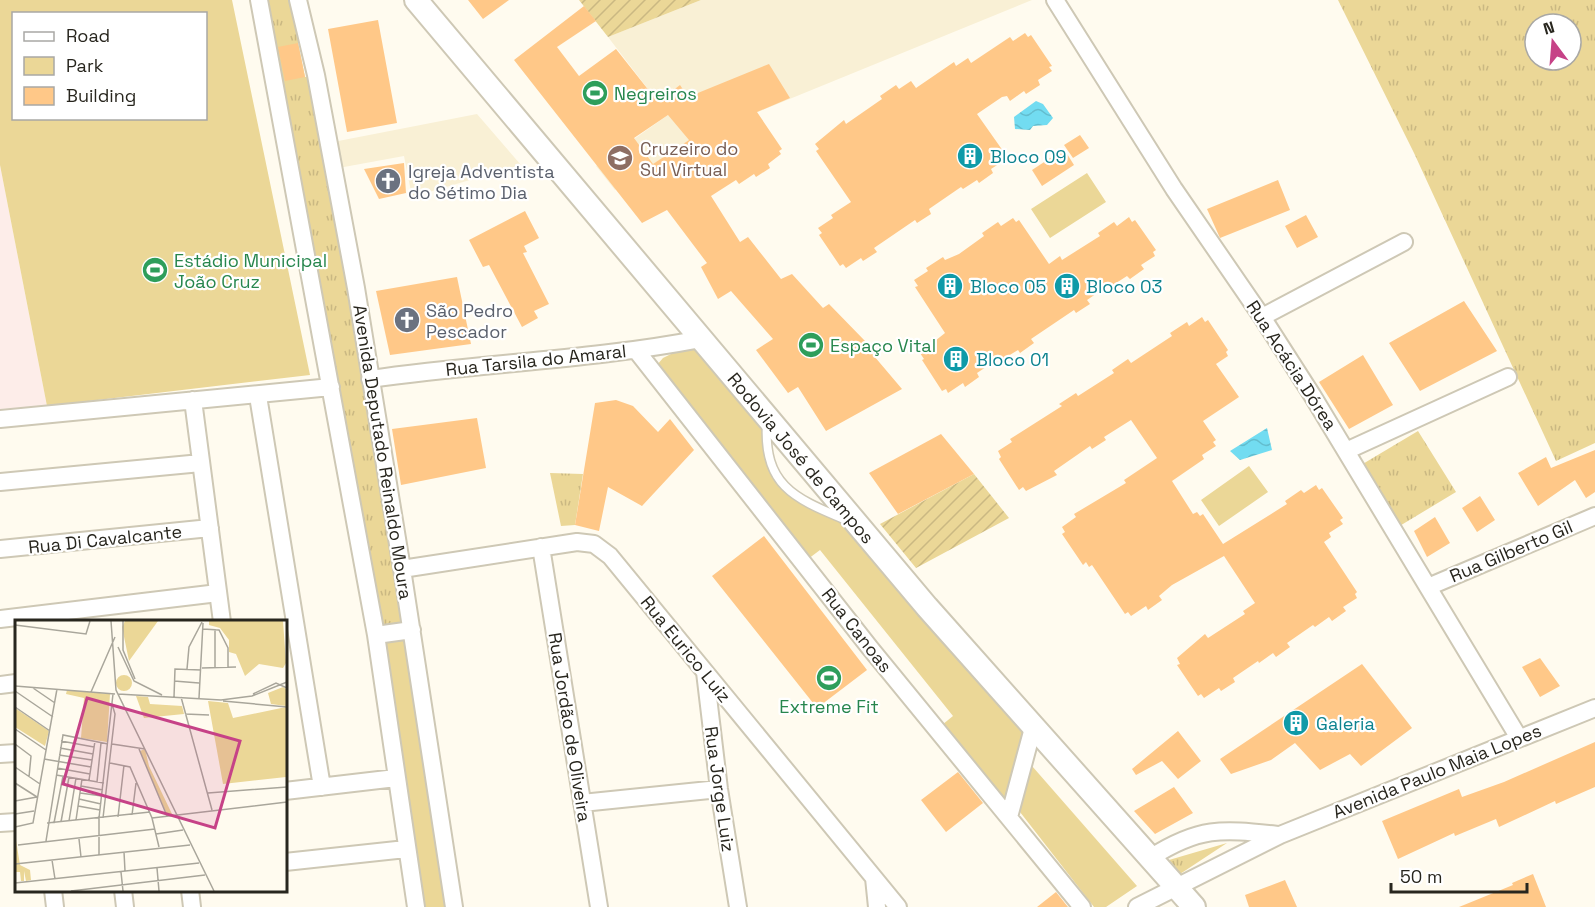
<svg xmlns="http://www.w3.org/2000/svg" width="1595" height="907" font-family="'Space Grotesk',sans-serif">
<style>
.industrial{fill:#fdede9}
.built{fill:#f9f0d5}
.grass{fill:url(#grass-tufts);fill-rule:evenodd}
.park{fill:#ebd797;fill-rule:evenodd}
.garden{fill:url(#garden-furrows)}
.water{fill:url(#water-waves)}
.building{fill:#ffc888;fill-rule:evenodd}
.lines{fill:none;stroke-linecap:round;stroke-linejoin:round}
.service-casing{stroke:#cec8b5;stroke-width:11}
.minor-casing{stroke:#cec8b5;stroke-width:20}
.secondary-casing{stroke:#cec8b5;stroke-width:26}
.service{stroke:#fff;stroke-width:8}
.minor{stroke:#fff;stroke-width:16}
.secondary{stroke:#fff;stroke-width:22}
.labels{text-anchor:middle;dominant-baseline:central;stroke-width:4.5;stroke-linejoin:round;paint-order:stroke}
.leisure-label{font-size:18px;fill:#27864d;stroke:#fff;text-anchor:start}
.education-label{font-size:18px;fill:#785e54;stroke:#fff;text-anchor:start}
.culture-label{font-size:18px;fill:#0d838f;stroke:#fff;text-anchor:start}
.worship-label{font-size:18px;fill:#5b616d;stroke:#fff;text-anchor:start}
.street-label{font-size:18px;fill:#28261e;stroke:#fff}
.inset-road{fill:none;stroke:#a9a69b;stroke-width:1.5}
.view{fill:#c64287;fill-opacity:0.15;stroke:#c64287;stroke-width:3}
.inset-edge{fill:none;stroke:#28261e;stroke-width:3}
</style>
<defs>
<pattern id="grass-tufts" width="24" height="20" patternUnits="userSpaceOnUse" patternTransform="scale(1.5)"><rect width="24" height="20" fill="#ebd797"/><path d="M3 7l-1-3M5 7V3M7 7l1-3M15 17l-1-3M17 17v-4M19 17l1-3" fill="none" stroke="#cab882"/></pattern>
<pattern id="garden-furrows" width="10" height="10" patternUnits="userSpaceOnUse" patternTransform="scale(1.5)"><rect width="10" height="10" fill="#ebd797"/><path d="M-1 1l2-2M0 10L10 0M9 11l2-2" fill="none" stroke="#cab882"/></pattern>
<pattern id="water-waves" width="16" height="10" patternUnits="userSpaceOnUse" patternTransform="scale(1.5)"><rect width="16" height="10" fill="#72dcf1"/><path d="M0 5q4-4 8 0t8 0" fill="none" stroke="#63bdce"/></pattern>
</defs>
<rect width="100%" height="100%" fill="#fffbef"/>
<path class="industrial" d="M0,165l47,241 -47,3z"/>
<path class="built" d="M701,0h331l-343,140 -74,50 -19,-24 72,-51 -60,-78z
M477,114l44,51 -109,32 -8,-41 -71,13 -5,-26z"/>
<path class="grass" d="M259,0h39l10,41 -10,2 7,34 11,-2 96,555 -36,5z
M1338,0h257v443l-39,18 -142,-308zM1535,24h36v36h-36z
M1418,431l38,61 -63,38 -37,-62z
M550,473l33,1 -8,51 -14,1z
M1227,843l-47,31 -11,-14z"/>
<path class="park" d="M0,0h232l78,375 -263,31 -47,-241zM14,14h192v104h-192z
M1087,173l19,29 -56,36 -19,-29z
M701,339l66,80 -1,33 19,36 72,36 176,204 -24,89 -72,-88 16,-13 -133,-166 -16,12 -147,-197 6,-7z
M1249,466l19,26 -49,34 -18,-26z
M412,630l42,277h-38l-40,-272z
M1032,766l105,120 -31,21h-12l-74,-95z"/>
<path class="garden" d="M579,0h122l-93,37z
M974,474l35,44 -93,50 -36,-44z"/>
<path class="water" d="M1036,101l7,3 10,14 -6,7 -14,1 -3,4 -15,-1 -1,-12z
M1267,428l5,22 -32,10 -10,-9z"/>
<path class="building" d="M468,0h41l-26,19z
M584,6l12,15 -39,26 22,29 37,-27 42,53 22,-17 8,12 81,-33 21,34 -33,14 25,37 -3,2 2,3 -13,10 2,4 -14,9 -2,-3 -15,10 -3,-4 -25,16 29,46 8,-5 33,42 11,-5 31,34 6,-4 36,37 -2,2 39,46 -76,42 -28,-44 -10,6 -32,-43 17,-11 -42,-48 -13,8 -17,-32 6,-4 -40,-53 -25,13 -128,-163zM668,115l21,25 -36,24 -19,-26z
M378,20l19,103 -50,9 -19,-103z
M1025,33l3,4 3,-2 21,31 -3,1 3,4 -14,9 2,5 -14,9 -2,-3 -14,10 -3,-5 -5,1 -25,17 31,44 -17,11 2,4 -14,10 -2,-3 -14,9 -2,-2 -32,22 2,5 -14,9 -2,-3 -41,28 3,4 -14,9 -2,-3 -15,10 -3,-4 -3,2 -21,-31 3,-2 -4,-5 15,-10 -2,-3 20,-13 -35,-51 3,-2 -4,-5 29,-24 2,4 36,-25 -2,-3 16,-11 3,4 12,-8 5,7 38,-26 2,4 12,-8 3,5 39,-26 3,4z
M298,43l7,34 -20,4 -7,-34z
M1080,135l9,13 -16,10 -9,-13z
M1064,149l10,16 -32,21 -10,-16z
M404,163l2,30 -27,6 -15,-30z
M1278,180l12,30 -70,28 -13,-29z
M525,211l14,27 -15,8 3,6 -4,1 26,51 -15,7 4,7 -16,9 -33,-62 -6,2 -14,-27z
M1306,215l12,22 -21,11 -12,-22z
M1129,217l3,5 3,-2 21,30 -3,2 2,4 -14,9 3,4 -14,10 -3,-3 -14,9 -1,-2 -25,17 3,4 -14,9 -2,-3 -43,29 3,4 -14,10 -2,-3 -15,9 -2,-2 -24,16 2,4 -14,10 -2,-4 -15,10 -2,-4 -4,2 -20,-31 2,-1 -4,-6 25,-20 -30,-46 3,-1 -4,-6 14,-9 -2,-3 17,-11 2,3 14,-6 25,-18 -2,-3 16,-11 3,4 12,-8 3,4 3,-2 30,44 11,-8 2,4 38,-24 -2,-3 16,-11 3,4z
M457,277l14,67 -81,11 -14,-64z
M1464,301l33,50 -77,40 -31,-48z
M1202,317l3,5 3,-2 20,30 -2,2 2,4 -12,8 23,33 -36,24 13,19 -3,2 3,4 -14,9 2,4 -32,22 21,33 4,-2 3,4 3,-2 20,30 64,-40 -2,-3 16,-11 3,3 12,-8 3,5 3,-2 21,30 -3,2 3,4 -14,9 2,4 -7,5 33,50 -2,2 2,4 -14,9 3,4 -14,10 -3,-4 -14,10 -2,-2 -26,18 3,4 -14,10 -3,-4 -14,10 -1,-2 -25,17 2,4 -14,9 -2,-3 -15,10 -3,-4 -3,2 -21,-31 3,-1 -3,-6 28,-24 3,4 37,-24 -2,-3 12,-8 -31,-47 -52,29 -13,11 3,4 -14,10 -2,-4 -15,10 -3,-4 -3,2 -33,-49 -3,2 -3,-5 -3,3 -21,-31 3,-2 -3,-5 14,-10 -2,-3 52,-31 -2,-3 33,-22 -26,-38 -27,17 2,3 -14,9 -2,-3 -36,25 3,4 -31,16 -3,-4 -4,3 -20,-31 2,-2 -3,-6 14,-9 -2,-3 52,-33 -3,-2 17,-11 2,3 36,-23 -2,-3 16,-11 3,4 41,-27 -2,-3 17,-11 2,4z
M1363,355l30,50 -44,24 -30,-47z
M616,400l17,6 25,26 12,-13 24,31 -52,56 -34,-19 -9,44 -24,-6 20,-122z
M477,418l9,50 -85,17 -9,-56z
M941,434l33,40 -76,40 -29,-41z
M1595,450v42l-9,6 -11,-18 -37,26 -20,-33 28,-16 5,11z
M1480,496l15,24 -18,12 -15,-24z
M1435,517l15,26 -23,14 -13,-26z
M764,536l103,134 -50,38 -105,-132z
M1540,658l20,28 -20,11 -18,-30z
M1362,664l50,64 -51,38 -11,-12 -30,16 -25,-27 -24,17 -40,14 -11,-15z
M1178,731l23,30 -23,18 -16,-18 -26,14 -4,-6z
M1595,742v45l-39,17 -1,-3 -56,26 -3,-8 -41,17 -1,-3 -56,26 -16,-38 77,-32 3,8 42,-15z
M958,772l25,31 -37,29 -25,-32z
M1174,787l19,26 -38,21 -21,-23z
M1533,874l13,33h-87l54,-22 -1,-2z
M1285,880l12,27h-48l-4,-12z
M1056,892l12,15h-31z"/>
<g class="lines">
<g class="service-casing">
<path id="service" d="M767,423c-4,61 26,75 77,96"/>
</g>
<g class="minor-casing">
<path id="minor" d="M259,0l117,635 40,272
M298,0l18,75 40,213 46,281 52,338
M1055,0l119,189 88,128 50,78 207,343
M1262,317l142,-75
M636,350l234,298 212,259
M370,379c110,-16 222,-19 331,-40
M258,396l64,391
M193,400l29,222
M0,419l331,-32
M1346,451l162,-74
M0,482l201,-19
M541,547l58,360
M0,549l210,-21
M402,569l175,-27 17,2 16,12 288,351
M1428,587l167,-71
M0,619l218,-26
M376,635l36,-5
M705,672l14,117 19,118
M0,685l16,-2
M0,754l16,-1
M285,791l111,-13
M582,803l137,-14
M1009,817l24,-89
M0,823l16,-1
M1150,858c50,-32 72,-29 129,-23
M285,862l121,-13
M874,878l3,29
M53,890l2,17
M123,890l2,17
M190,890l2,17
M1137,907l143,-72 315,-127"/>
</g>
<g class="secondary-casing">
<path id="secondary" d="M416,0l511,607 267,300"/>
</g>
<use href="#service" class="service"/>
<use href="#minor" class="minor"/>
<use href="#secondary" class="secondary"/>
</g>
<defs>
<g id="stadium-disc" transform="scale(1.35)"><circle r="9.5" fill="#2e9e5b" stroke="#fff"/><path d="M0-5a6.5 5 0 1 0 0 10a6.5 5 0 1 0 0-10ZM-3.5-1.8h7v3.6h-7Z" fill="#fff"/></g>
<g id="building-disc" transform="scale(1.35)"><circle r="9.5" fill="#0f9aa8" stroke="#fff"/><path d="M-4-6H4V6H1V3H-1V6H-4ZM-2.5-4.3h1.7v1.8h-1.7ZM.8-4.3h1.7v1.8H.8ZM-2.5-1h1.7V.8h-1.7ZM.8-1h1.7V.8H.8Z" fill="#fff"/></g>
<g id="university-disc" transform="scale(1.35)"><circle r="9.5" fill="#8d6e63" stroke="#fff"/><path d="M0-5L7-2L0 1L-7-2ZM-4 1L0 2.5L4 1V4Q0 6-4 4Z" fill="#fff"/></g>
<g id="church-disc" transform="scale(1.35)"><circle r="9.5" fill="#6b7280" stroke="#fff"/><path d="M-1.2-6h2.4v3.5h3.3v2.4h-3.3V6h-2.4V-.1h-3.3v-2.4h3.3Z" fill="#fff"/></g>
</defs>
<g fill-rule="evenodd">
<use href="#stadium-disc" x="595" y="93"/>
<use href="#building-disc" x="970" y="156"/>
<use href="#university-disc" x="620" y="158"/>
<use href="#church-disc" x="388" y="181"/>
<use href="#stadium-disc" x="155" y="270"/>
<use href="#building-disc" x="950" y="286"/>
<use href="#building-disc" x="1067" y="286"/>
<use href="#church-disc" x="407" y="320"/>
<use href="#stadium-disc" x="811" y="345"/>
<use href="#building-disc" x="956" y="359"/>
<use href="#stadium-disc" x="829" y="678"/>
<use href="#building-disc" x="1296" y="723"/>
</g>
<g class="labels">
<g class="leisure-label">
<text x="614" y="93">Negreiros</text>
<text x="174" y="260">Estádio Municipal<tspan x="174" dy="21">João Cruz</tspan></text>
<text x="830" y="345">Espaço Vital</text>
<text x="829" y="706" text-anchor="middle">Extreme Fit</text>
</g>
<g class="education-label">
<text x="640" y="148">Cruzeiro do<tspan x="640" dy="21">Sul Virtual</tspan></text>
</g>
<g class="culture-label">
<text x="990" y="156">Bloco 09</text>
<text x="970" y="286">Bloco 05</text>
<text x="1086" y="286">Bloco 03</text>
<text x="976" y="359">Bloco 01</text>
<text x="1316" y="723">Galeria</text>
</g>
<g class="worship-label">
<text x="408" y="171">Igreja Adventista<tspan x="408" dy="21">do Sétimo Dia</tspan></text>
<text x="426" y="310">São Pedro<tspan x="426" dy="21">Pescador</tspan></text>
</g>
<g class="street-label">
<text transform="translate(536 360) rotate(-6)">Rua Tarsila do Amaral</text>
<text transform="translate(1292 365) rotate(57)">Rua Acácia Dórea</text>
<text transform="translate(383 452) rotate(81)">Avenida Deputado Reinaldo Moura</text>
<text transform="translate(801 458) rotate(50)">Rodovia José de Campos</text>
<text transform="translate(105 539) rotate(-6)">Rua Di Cavalcante</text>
<text transform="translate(1511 551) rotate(-23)">Rua Gilberto Gil</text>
<text transform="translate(857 630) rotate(52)">Rua Canoas</text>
<text transform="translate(686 649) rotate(51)">Rua Eurico Luiz</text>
<text transform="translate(570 727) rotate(81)">Rua Jordão de Oliveira</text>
<text transform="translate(1437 771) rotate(-22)">Avenida Paulo Maia Lopes</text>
<text transform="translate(720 789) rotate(82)">Rua Jorge Luiz</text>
</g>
</g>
<g transform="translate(15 620)">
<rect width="272" height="272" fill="#fffbef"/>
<path d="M110,1h33l-29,40 -7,-34zM193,81l20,2 5,15 53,-11v70l-63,7zM0,214l5,31 10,5 1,10 -5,1 -2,-10v10h-3l-1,-9h-5z" fill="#ebd797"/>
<path d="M194,1h74l3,42 -3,5 -24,-4 -14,12 -9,-22 -7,-2v-12l-9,-12 -11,-3z" fill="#ebd797"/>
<path d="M101 63a8 8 0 1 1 16 0a8 8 0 1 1-16 0ZM268,67l3,2v17l-15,-2 -3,-11zM52,70l43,4 -3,48 -26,-4 3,-40 -18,-4zM0,88l34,23 -4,15 -30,-19zM130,129l4,17 23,48 -5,1 -27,-64z" fill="#ebd797"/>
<path d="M121,76l12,1 2,7 32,2 2,8 -40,4z" fill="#ebd797"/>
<path class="inset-road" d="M96,1l5,69 98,201M108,1v29l12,29M0,5l71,9 4,-13M188,9l16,1 9,18v19M103,27l16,34 28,14M187,48l34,-1M200,48v-39M172,49l2,-22 13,-25M159,61l25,2M0,66l100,8M18,68l22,15M0,71l38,26M76,72l24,-55M103,74l103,6 31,-4 35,-14M238,74l23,-11 11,5M159,77l1,-28 26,1M166,77l31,113M184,78l4,-75M208,81l64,6M0,87l35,24M170,94l24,1M0,109l31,21M46,121l33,6M0,124l16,12 -2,21M97,124l33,5M45,128l33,6M124,129l28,67M44,135l33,5M29,139l47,8M95,143l20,4 22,51 7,29M0,147l25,17M42,148l33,6M41,155l48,8M74,160l6,-39M82,162l4,-39M0,163l22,14M66,166l22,4M65,173l22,3M193,173l79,-6M64,179l22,5M0,181l22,-4M63,186l22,4M0,194l19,-3M117,195l4,-32M103,197l6,-52M88,198l12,-104 -3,-10M137,198l135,-16M61,200l6,-41M54,201l7,-43M46,202l8,-45M32,203l103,-11M39,203l9,-47M0,207l18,-4 24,-134M141,214l27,-4M64,219l2,18M31,221l17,-106 45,9M3,225l137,-16M109,232l1,19M84,235v-37l14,-124M37,240l3,19M0,244l175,-19M142,248l2,23M106,252l2,19M0,263l184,-20M56,271l134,-16"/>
<path class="view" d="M72,78l153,43 -25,87 -152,-44z"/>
<rect width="272" height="272" class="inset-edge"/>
</g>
<rect x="12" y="12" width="195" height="108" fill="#ffffff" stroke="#a9a8a5" stroke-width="1.5"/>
<rect x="24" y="32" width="30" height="9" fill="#ffffff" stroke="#a9a8a5" stroke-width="1.5"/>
<text x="66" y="42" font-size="18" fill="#28261e">Road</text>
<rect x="24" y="57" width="30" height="18" fill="#ebd797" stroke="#a9a8a5" stroke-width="1.5"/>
<text x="66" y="72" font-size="18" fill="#28261e">Park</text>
<rect x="24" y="87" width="30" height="18" fill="#ffc888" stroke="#a9a8a5" stroke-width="1.5"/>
<text x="66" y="102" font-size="18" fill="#28261e">Building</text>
<g transform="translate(1553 42) rotate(344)"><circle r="28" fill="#ffffff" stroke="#a9a8a5" stroke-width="1.5"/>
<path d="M0-4.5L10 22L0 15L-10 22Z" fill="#c64287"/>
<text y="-9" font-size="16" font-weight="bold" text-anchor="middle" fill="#28261e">N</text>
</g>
<path d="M1391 883v9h136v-9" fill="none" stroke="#28261e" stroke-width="3"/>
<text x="1400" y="883" font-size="18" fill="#28261e" stroke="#ffffff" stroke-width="4.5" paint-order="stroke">50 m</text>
</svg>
